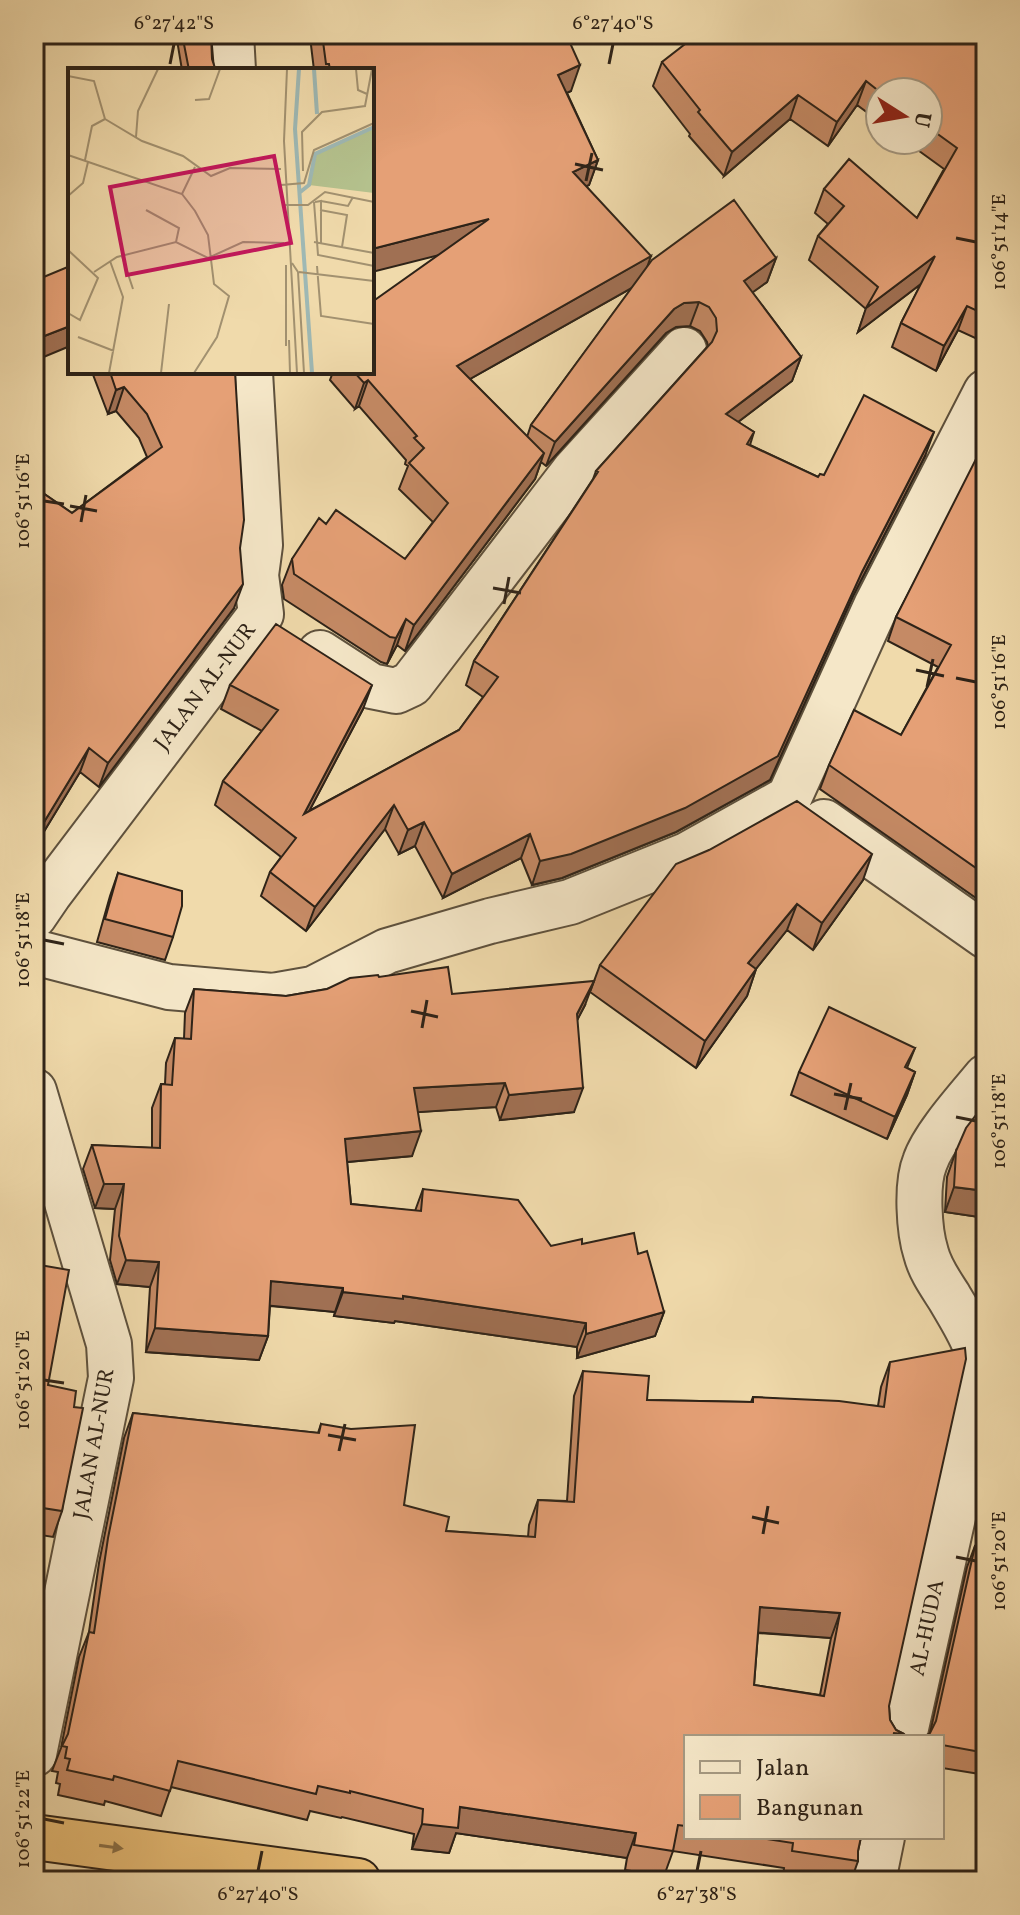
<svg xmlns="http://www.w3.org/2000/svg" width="1020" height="1915" font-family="Vollkorn,serif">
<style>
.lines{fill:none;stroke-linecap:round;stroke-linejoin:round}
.minor-casing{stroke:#5e513d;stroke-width:48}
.trunk-casing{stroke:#2e2318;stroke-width:48}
.minor{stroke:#f5e7c8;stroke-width:44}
.trunk{stroke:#e8bd76;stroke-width:44}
.wall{fill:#c58a65;stroke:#2e2318;stroke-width:2;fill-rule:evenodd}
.shaded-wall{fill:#a07053;stroke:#2e2318;stroke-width:2}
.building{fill:#e5a076;stroke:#2e2318;stroke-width:2;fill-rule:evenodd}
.oneway{fill:#8b7047}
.ticks{fill:none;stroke:#2e2318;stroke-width:3}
.labels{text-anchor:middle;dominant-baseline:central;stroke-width:6;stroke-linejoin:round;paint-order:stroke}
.street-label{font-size:22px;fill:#2e2318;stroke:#f5e7c8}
.inset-river{fill:none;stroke:#9eb8b4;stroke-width:4}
.inset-road{fill:none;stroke:#a29170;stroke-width:2}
.view{fill:#c2185b;fill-opacity:0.15;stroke:#c2185b;stroke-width:4}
.inset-edge{fill:none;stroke:#2e2318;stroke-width:4}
.neatline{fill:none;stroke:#2e2318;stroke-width:3}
.ticks-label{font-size:20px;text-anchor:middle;fill:#2e2318}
</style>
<rect width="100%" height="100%" fill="#f0daab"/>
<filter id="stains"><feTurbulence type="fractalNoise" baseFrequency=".0025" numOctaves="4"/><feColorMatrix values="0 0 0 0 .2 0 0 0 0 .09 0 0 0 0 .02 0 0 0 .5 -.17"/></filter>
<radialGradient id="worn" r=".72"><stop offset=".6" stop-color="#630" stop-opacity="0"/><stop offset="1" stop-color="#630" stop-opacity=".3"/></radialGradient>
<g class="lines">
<g class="minor-casing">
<path id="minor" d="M231,34l2,36
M320,653l51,33 25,5 15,-7 164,-214 109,-120
M824,822l162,114
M34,916l15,-22 212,-280 -5,-39 4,-30 -10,-173
M34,952l135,35 104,9 40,-7 74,-38 103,-30 80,-19 117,-47 102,-57 87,-192 110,-214
M34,1091l75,253 2,34 -77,376
M904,1737l78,-350c1,-37 -15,-59 -33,-90 -9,-14 -19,-28 -23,-44 -7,-22 -10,-69 -1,-91 9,-26 43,-63 61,-85
M873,1881l9,-44"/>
</g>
<g class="trunk-casing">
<path id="trunk" d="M34,1837l324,44"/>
</g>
<use href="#minor" class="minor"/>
<use href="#trunk" class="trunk"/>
</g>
<path class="wall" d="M176,34h35l3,36h-32z
M315,34h251l5,57 -4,2 31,67 -9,25 -3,1 62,80 128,-8 -9,24 -15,10 49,65 -9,24 -54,41 16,10 -4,13 68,32 107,-21 -72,140 -83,184 -94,52 -114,46 -30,7 -11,-27 -78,40 -28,-52 -16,8 -14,-25 -79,102 -45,-35 9,-24 11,-15 -66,-52 8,-24 39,-50 -41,-22 9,-24 133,24 -54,102 150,-81 24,-33 -17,-12 8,-24 119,-182 3,-8 112,-125 -1,-4 -7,-11 -10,-5 -14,1 -10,6 -120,133 -5,-4 -6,17 -130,172 -8,-6 -10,19 -6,-2 -97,-63 -2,-14 10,-26 34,-35 79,35 28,-37 -34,-33 9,-23 -3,-2 1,-4 -47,-54 -4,3 -25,-29 3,-8h39l66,-117 -66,-185h-58l-3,-25zM632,288l-101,137 -4,12 -57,-58z
M986,34v309l-28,-13 -22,41 -44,-24 9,-24 20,-39 -63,48 8,-23 -57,-49 9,-24 10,-12 -13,-11 9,-24 93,29 27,-49 -40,-29h24v-48h-48v30l-23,-17 -29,41 -38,-27 -66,57 -35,-40 1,-2 -37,-48 9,-24z
M92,372h143l5,176 -6,60 -135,179 -19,-15 -46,76v-361l38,26 75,-56 -8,-19 -23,-27 -8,3z
M986,450v455l-166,-116 9,-24 72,-30 37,-68 -50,-26 8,-24z
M709,850l154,30 -50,70 -26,-20 -31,39 -9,27 -51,72 -106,-76 10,-27z
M118,873l55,64 -8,23 -68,-18 13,-46z
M379,977l73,17 133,11 -8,15 -3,92 -74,8 -4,-13 -78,5 -6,44 -65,6 4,42 64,7 8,-22 128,57 31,-2 56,10 26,58 -9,24 -78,22v-11l-182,-26 -1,2 -60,-7 1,-4 -65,-6 -2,30 -9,24 -113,-8 4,-65 -33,-3 -7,-24 5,-51 -20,-1 -12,-39 9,-24 60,3v-40l9,-24h4l1,-21 9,-25 9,1 1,-26 9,-24 92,7 41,-7z
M915,1048l-8,20 8,4 -8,23 -20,44 -96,-44 8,-23z
M956,1151l30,67 -41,-6 2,-35z
M34,1264l14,121 26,22 -12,104 -9,26 -19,-3z
M890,1362l-1,344 1,14 6,10 8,4 -1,3h-217v100h175l-3,14v10l-7,20h-38l-30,-5 1,-8 -111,-17 -9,25 -39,-6 2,-12 -171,-25 -7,20 -37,-4 2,-15 -72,-17 -1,1 -31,-7 -3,9 -136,-33 -10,29 -56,-15 -1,4 -46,-10 2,-11 -4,-1 2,-11 -6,-1 9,-23 18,-91 10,-25 10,-69 25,-125 9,-25 185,20 3,-9 83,81 42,26 82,6 1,-12 9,-25 29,1 7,-105 9,-25 64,29 104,2 2,-5 125,9 3,-19zM758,1633l73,5 -11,57 -66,-10z
M975,1546l11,2v227l-44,-7v-31l-12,-4 37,-166z"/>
<path class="shaded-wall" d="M580,65l-9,26 -22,10 9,-26z
M866,81l-9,24 -29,41 9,-24z
M798,95l-8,24 -66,57 8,-24z
M598,160l-9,25 -26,12 10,-25z
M489,219l-10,26 -107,27v-23z
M651,256l-9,26 -195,110 10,-26z
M935,256l-9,24 -68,52 8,-24z
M776,258l-9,24 -32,23 9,-24z
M699,302l-9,24 -14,1 -10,6 -120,133 9,-24 119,-133 10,-6z
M967,306l-9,24 -22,41 8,-25z
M70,326v20l-36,15v-21z
M801,357l-9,24 -75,57 9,-24z
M368,380l-9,26 -4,3 9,-26z
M124,387l-8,24 -8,3 8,-24z
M934,432l-9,24 -72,140 -83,184 -94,52 -114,46 -30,7 8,-24 322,-289z
M544,453l-9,26 -130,172 9,-26z
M243,584l-9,24 -135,179 9,-24z
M406,619l-9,26 -10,19 9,-26z
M372,685l-9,24 -68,129 9,-24z
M89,748l-9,24 -46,76v-6l4,-10z
M394,805l-9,24 -79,102 9,-24z
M424,822l-9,24 -16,8 9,-24z
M530,834l-9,24 -78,40 9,-24z
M872,854l-9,26 -50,70 9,-27z
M797,904l-10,26 -48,60 9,-27z
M756,969l-9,27 -51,72 9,-27z
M594,981l-9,24 -17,33 9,-24z
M915,1072l-8,23 -20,44 8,-22z
M505,1083l-9,24 -90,6 8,-25z
M583,1088l-9,24 -74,8 9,-25z
M421,1131l-9,25 -76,7 9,-24z
M104,1184h20l-9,25 -20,-1z
M954,1187l32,4v27l-41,-6z
M126,1260l33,2 -9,25 -33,-3z
M271,1281l72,7 -8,24 -72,-7z
M343,1292l60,4 183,27 -9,24 -182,-26 -1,2 -60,-7z
M664,1312l-9,24 -78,22 9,-24z
M155,1328l113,8 -9,24 -113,-8z
M760,1607l80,6 -9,25 -80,-6z
M460,1807l176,26 -9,25 -171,-25 -7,20 -37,-4 10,-25z"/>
<path class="building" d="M182,34h29l1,25 3,9 -11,2h-15z
M322,34h244l14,31 -22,10 40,85 -25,12 78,84 -194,110 87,87 -130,172 -8,-6 -10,19 -6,-1 -96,-63 -2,-15 27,-41 7,6 10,-14 69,49 43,-56 -39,-40 15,-15 -10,-10 3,-2 -49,-56 -4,3 -10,-11h18v-70l117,-83 -117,30v-179h-42l-1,-6h-3z
M698,34h288v281l-19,-9 -23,40 -43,-23 34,-67 -69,52 12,-21 -60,-51 26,-30 -20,-17 25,-30 68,59 40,-70 -29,-21v-35h-48l-14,-11 -29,41 -39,-27 -66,57 -34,-40 2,-2 -38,-48z
M734,200l42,58 -32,23 57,76 -75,57 28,18 -7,12 71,33 2,-3 4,1 40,-80 70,37 -72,140 -84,184 -93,52 -114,46 -31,7 -10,-27 -78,40 -28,-52 -16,8 -14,-25 -79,102 -45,-35 26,-34 -73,-57 55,-71 -48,-25 46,-61 96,61 -68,129 155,-84 39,-53 -24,-16 124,-189 -2,-1 116,-129 5,-11 -1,-13 -7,-11 -10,-5 -15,1 -10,6 -119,133 -24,-17 121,-165z
M70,266v60l-36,14v-59z
M110,372h125l9,148 -4,28 3,36 -135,179 -19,-15 -51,84 -4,-2v-343l38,26 90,-66 -15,-33 -23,-27 -8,3z
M986,450v425l-157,-110 25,-55 47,25 50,-90 -55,-28 82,-162 4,2z
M797,801l75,53 -50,69 -25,-19 -49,59 8,6 -51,72 -105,-76 76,-101 33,-14z
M118,873l64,18v15l-9,31 -68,-18z
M448,967l4,27 142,-13 -17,33 6,74 -74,7 -4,-12 -91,5 7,43 -76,8 6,65 70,7 2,-22 95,11 33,46 31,-7v5l52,-11 4,21 9,-3 17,61 -78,22v-11l-183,-27v3l-60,-7v-4l-72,-7 -3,55 -113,-8 4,-66 -33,-2 -7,-24 5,-52h-20l-12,-39 68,3 1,-64 11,1 3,-47 16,1 3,-50 92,7 41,-7 23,-11 28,-3 1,2z
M829,1007l86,41 -10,19 10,5 -20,45 -96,-45z
M986,1102v89l-32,-4 2,-36 10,-23z
M34,1264l35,6 -21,115 28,6 -2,16 9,1 -21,103 -26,-4 -2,13z
M965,1348l1,11 -77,347 1,14 6,10 8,4 -10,-1 -1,4h-207v89l-8,-1 -5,26 -39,-6 2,-12 -176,-26 -2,21 -36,-4 1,-15 -73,-18v2l-32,-7 -2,8 -138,-33 -8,30 -56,-15 -1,4 -46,-10 3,-11 -5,-1 2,-11 -5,-1 6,-12 21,-102 5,1 14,-95 25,-125 186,20 2,-9 30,5 64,-4 -11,80 45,12 -3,14 89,6 3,-37 36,2 9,-131 66,5 -2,24 106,2v-5l86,4 45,6 6,-45zM760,1607l80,6 -16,83 -70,-11z
M975,1546l11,2v205l-44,-8v-8h-19l7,-4 6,-12z
M34,1620l6,1 -6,28z
M753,1837h108l-3,14v10l-66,-10 1,-8z"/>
<defs><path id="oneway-solid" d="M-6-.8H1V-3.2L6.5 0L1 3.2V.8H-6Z" transform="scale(2)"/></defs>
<use class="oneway" href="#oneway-solid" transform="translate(111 1847) rotate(8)"/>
<path class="ticks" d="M170,64l4,-20M609,64l4,-20M575,164l28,6M586,181l6,-28M956,238l20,4M44,501l20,3M70,506l27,5M81,522l5,-27M493,588l28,5M504,604l5,-27M916,670l28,6M956,678l20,4M927,687l6,-28M44,940l20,4M411,1011l27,6M422,1028l5,-28M834,1094l28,5M845,1110l6,-27M956,1117l20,4M44,1380l20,3M328,1435l28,5M339,1451l6,-27M752,1517l27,6M763,1534l5,-28M956,1557l20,4M44,1819l20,4M258,1871l4,-20M697,1871l4,-20"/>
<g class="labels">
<g class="street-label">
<text transform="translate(206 687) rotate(-53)">JALAN AL-NUR</text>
<text transform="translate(95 1444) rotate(-80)">JALAN AL-NUR</text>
<text transform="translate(928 1628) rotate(-78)">AL-HUDA</text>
</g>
</g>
<g transform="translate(68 68)">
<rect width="306" height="306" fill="#f0daab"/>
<path d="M306,59v66l-65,-8 6,-31z" fill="#b4c18d"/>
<path class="inset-river" d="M231,1l-4,60 17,244M246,1l3,45M231,125l10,-8 6,-31 59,-27"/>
<path class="inset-road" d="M219,1l-3,72 13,232M288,1l2,21 9,4M0,8l26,5 11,38M127,32l14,-1 11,-30M37,51l37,22 41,15 28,20 19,-8 51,1M68,69l2,-26 20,-42M0,87l114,39 13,17 13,24 6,49 15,12 -12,41 -23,36M17,92l7,-34 13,-7M235,103l-1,-39 20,-20 43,-6 7,-37M213,117l23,-2 10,-33 60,-27M114,126l13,-27M0,128l15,-13 5,-21M253,133l27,5 5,-9M246,134l4,53 56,11M247,134l6,-1v42M214,137h26l17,-13 49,10M78,142l33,18 -3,14M252,142l27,5 -5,32M246,174l60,11M0,182l30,28 -18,42 -12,-7M54,188l11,33M224,195l6,9 6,101M249,198l4,50 53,8M26,204l23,-15 59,-15 32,16 35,-16 41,1M231,204l75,9M10,269l36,14M221,272l1,33M218,278v-81M41,305l14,-76 -13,-36M93,305l8,-69"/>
<path class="view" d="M206,88l17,87 -164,32 -17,-88z"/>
<rect width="306" height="306" class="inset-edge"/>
</g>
<rect width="1020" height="1915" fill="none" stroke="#f0daab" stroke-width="88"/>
<rect x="684" y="1735" width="260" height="104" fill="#f5e7c8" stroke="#a59982" stroke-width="2"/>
<rect x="700" y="1761" width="40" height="12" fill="#f5e7c8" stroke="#a59982" stroke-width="2"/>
<text x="756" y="1775" font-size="24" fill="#2e2318">Jalan</text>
<rect x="700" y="1795" width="40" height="24" fill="#e5a076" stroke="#a59982" stroke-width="2"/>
<text x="756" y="1815" font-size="24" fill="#2e2318">Bangunan</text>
<g transform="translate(904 116) rotate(101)"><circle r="38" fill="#f5e7c8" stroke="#a59982" stroke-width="2"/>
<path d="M0-6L14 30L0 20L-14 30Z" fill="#8f2418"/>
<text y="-12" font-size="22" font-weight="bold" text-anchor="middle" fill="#2e2318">U</text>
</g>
<rect x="44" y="44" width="932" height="1827" class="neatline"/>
<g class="ticks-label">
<text x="174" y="29">6°27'42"S</text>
<text x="613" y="29">6°27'40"S</text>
<text transform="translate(998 242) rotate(-90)" y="7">106°51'14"E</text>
<text transform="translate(22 501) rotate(-90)" y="7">106°51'16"E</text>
<text transform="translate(998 682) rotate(-90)" y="7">106°51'16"E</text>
<text transform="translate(22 940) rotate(-90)" y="7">106°51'18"E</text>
<text transform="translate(998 1121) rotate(-90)" y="7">106°51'18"E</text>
<text transform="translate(22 1380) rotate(-90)" y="7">106°51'20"E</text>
<text transform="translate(998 1561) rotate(-90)" y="7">106°51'20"E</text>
<text transform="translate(22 1819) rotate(-90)" y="7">106°51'22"E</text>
<text x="258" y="1900">6°27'40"S</text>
<text x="697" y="1900">6°27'38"S</text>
</g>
<rect width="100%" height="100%" filter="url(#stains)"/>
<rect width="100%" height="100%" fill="url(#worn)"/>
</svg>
